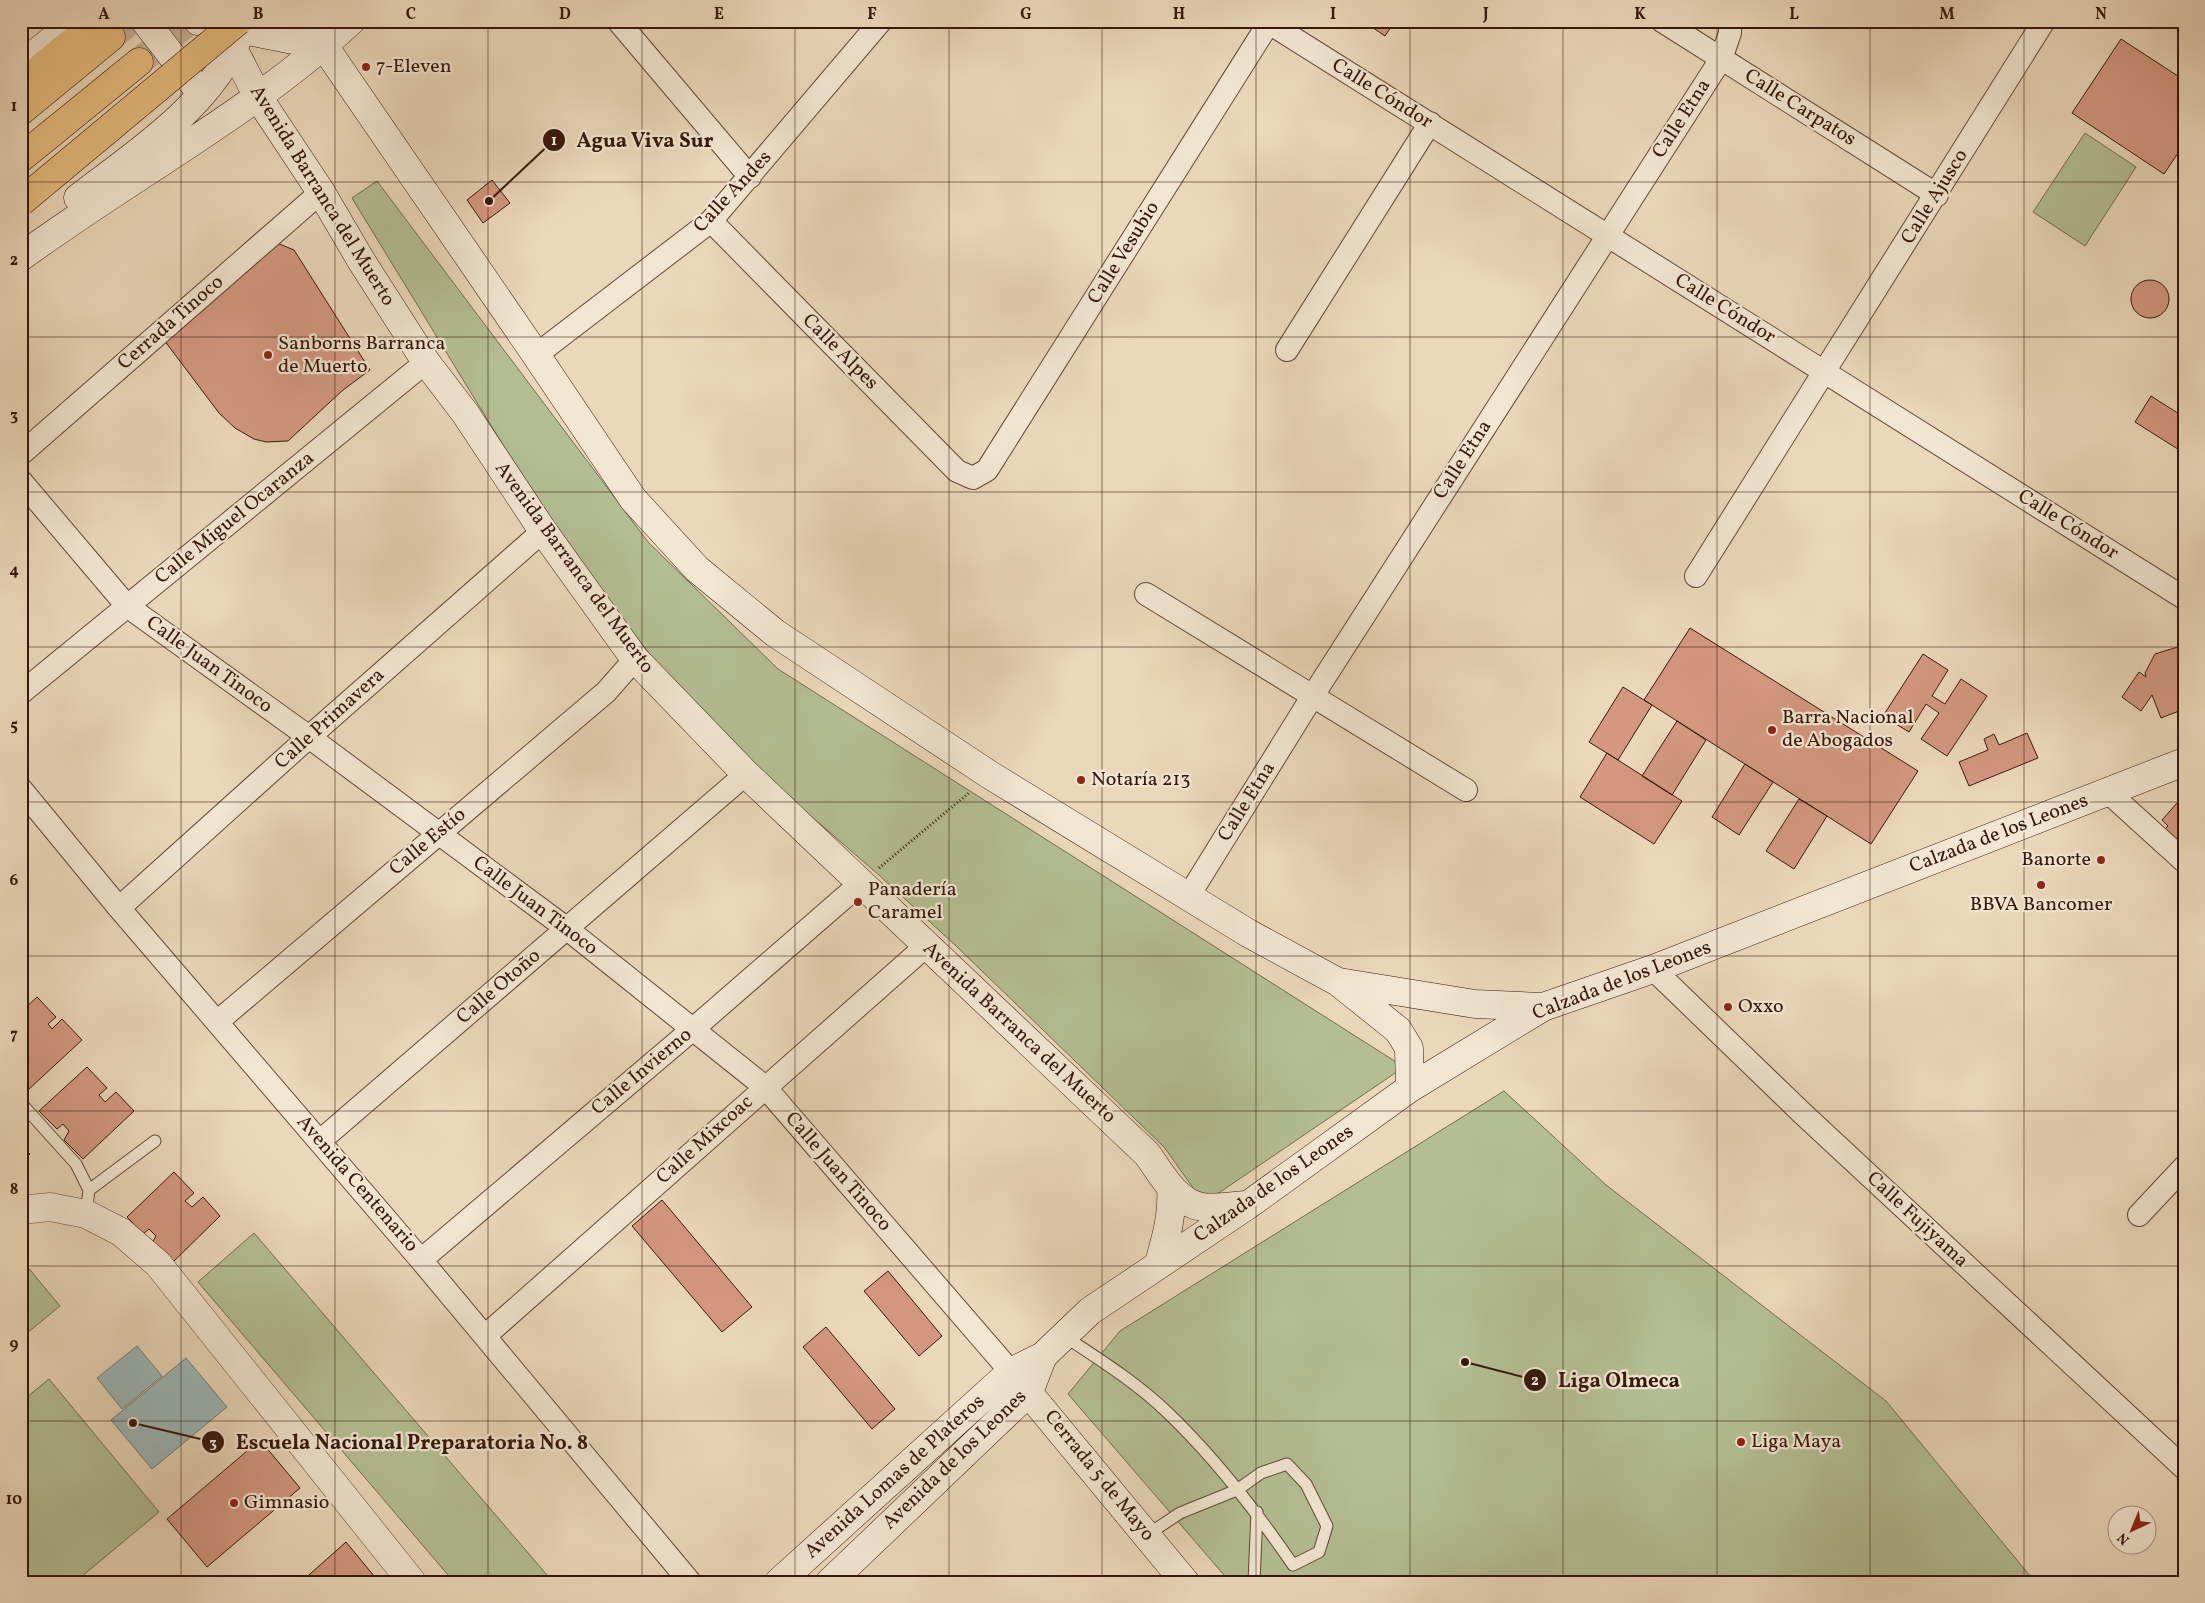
<svg xmlns="http://www.w3.org/2000/svg" width="2205" height="1603" font-family="Vollkorn,serif">
<style>
.green{fill:#b3bf93;stroke:#746b50}
.water{fill:#9cb8b9;stroke:#737874}
.building{fill:#d49880;stroke:#36170c}
.lines{fill:none;stroke-linecap:round;stroke-linejoin:round}
.motorway-tunnel{stroke:#c7b197;stroke-width:28;stroke-dasharray:28 14;stroke-linecap:butt}
.service-casing{stroke:#634738;stroke-width:13}
.minor-casing{stroke:#634738;stroke-width:24}
.tertiary-casing{stroke:#634738;stroke-width:29}
.secondary-casing{stroke:#36170c;stroke-width:29}
.motorway-casing{stroke:#36170c;stroke-width:29}
.path{stroke:#36170c;stroke-width:3;stroke-dasharray:1 2.5;stroke-linecap:butt}
.service{stroke:#f2e6d2;stroke-width:11}
.minor{stroke:#f2e6d2;stroke-width:22}
.tertiary{stroke:#f2e6d2;stroke-width:28}
.secondary{stroke:#f2e6d2;stroke-width:28}
.motorway{stroke:#e6bc7d;stroke-width:28}
.motorway-bridge-casing{stroke:#36170c;stroke-width:29;stroke-linecap:butt}
.motorway-bridge{stroke:#e6bc7d;stroke-width:28}
.grid{fill:none;stroke:#36170c;stroke-width:1;stroke-opacity:0.55}
.poi-dot{fill:#8f2418;stroke:#f2e6d2;stroke-width:2}
.labels{text-anchor:middle;dominant-baseline:central;stroke-width:4.5;stroke-linejoin:round;paint-order:stroke}
.poi-label{font-size:20px;fill:#36170c;stroke:#f2e6d2;text-anchor:start}
.street-label{font-size:20px;fill:#36170c;stroke:#f2e6d2}
.leader{fill:none;stroke:#36170c;stroke-width:2}
.callout-dot{fill:#36170c;stroke:#f2e6d2;stroke-width:2}
.mark-label{font-size:15px;text-anchor:middle;font-weight:bold;fill:#fff}
.callout-label{font-size:21px;text-anchor:middle;font-weight:bold;fill:#36170c;stroke:#f2e6d2;stroke-width:4.5;stroke-linejoin:round;paint-order:stroke}
.neatline{fill:none;stroke:#36170c;stroke-width:2}
.grid-label{font-size:16px;text-anchor:middle;font-weight:bold;fill:#36170c}
</style>
<rect width="100%" height="100%" fill="#ebd8ba"/>
<filter id="stains"><feTurbulence type="fractalNoise" baseFrequency=".004" numOctaves="4"/><feColorMatrix values="0 0 0 0 .2 0 0 0 0 .09 0 0 0 0 .02 0 0 0 .5 -.17"/></filter>
<radialGradient id="worn" r=".72"><stop offset=".6" stop-color="#630" stop-opacity="0"/><stop offset="1" stop-color="#630" stop-opacity=".3"/></radialGradient>
<path class="green" d="M2085,133l51,34 -51,79 -52,-34z
M377,181l271,361 130,127 626,398 -200,136 -40,-56 -210,-203 -74,-68 -122,-106 -91,-93 -114,-150 -201,-329z
M1504,1091l102,94 280,216 149,181h-805l-162,-188 52,-63z
M254,1233l299,349h-99l-256,-300z
M21,1259l39,47 -39,32z
M49,1379l110,133 -84,70h-54v-180z"/>
<path class="water" d="M137,1346l25,30 -40,33 -25,-31z
M186,1358l41,49 -75,62 -41,-49z"/>
<path class="building" d="M1363,21h32l-10,15z
M2121,39l63,41v64l-20,30 -92,-61z
M492,180l18,23 -27,20 -16,-23z
M277,243l17,7 76,120 -27,20 -55,51 -22,1 -12,-3 -19,-11 -16,-15 -55,-73z
M2131 299a19 19 0 1 1 38 0a19 19 0 1 1-38 0Z
M2151,396l33,21v36l-49,-31z
M1690,628l228,143 -47,73 -227,-144z
M2184,645v64l-23,9 -9,-23 -11,16 -19,-14 17,-25 7,5 -1,-4 10,-19z
M1923,654l25,16 -16,26 13,8 16,-25 26,17 -40,60 -26,-17 18,-26 -13,-9 -17,28 -26,-16z
M1623,687l29,18 -34,55 -29,-18z
M1677,721l29,19 -34,55 -30,-19z
M2027,733l11,25 -69,28 -10,-24 29,-12 -4,-11 10,-5 5,11z
M1607,753l75,48 -28,43 -74,-47z
M1745,764l28,18 -34,53 -27,-18z
M1799,799l28,17 -33,53 -28,-18z
M2184,801v48l-20,-19 4,-4 -6,-6 15,-17z
M37,997l19,20 -8,7 4,5 10,-10 20,21 -53,49 -8,-9v-68z
M87,1067l20,21 -8,7 6,7 11,-10 18,19 -51,48 -19,-19 5,-9 -6,-7 -6,5 -18,-18z
M21,1145l9,9 -9,8z
M174,1172l20,21 -9,8 7,6 11,-10 17,19 -50,49 -19,-20 5,-9 -7,-7 -6,5 -16,-17z
M662,1200l90,107 -30,25 -90,-106z
M888,1271l54,65 -23,20 -55,-65z
M826,1327l69,82 -23,20 -69,-82z
M260,1440l40,48 -93,79 -40,-48z
M346,1542l33,40h-78z
M284,1575l6,7h-13z"/>
<g class="lines">
<path class="motorway-tunnel" d="M111,37l19,-16
M139,62l50,-41"/>
<g class="service-casing">
<path id="service" d="M21,1103l55,61 13,26 -3,24
M89,1190l66,-49
M1064,1336c35,23 73,47 104,77 47,45 88,98 125,152l26,-13 8,-26 -21,-42 -19,-20 -26,9 -24,17 -57,23 -33,22
M1254,1582l3,-70"/>
</g>
<g class="minor-casing">
<path id="minor" d="M618,21l132,156
M1266,21l918,577
M1662,21l275,174
M711,221l246,250 16,7 14,-8 283,-449
M1287,350l143,-227
M536,355l175,-134 170,-200
M21,454l300,-262
M21,481l106,125 182,131 257,191 199,159 246,285
M1696,576l348,-555
M1146,594l320,196
M21,693l405,-331
M21,789l98,119 302,352 269,322
M2108,792l76,69
M1188,897l124,-200 409,-638 9,-26v-12
M119,908l190,-171 234,-206
M1653,969l149,144 382,355
M217,1022l389,-330 29,-33
M320,1141l426,-367
M2139,1215l45,-48
M421,1260l272,-231 168,-146
M485,1336l441,-390"/>
</g>
<g class="tertiary-casing">
<path id="tertiary" d="M21,1210l29,-3 36,7 35,18 37,32 254,318"/>
</g>
<g class="secondary-casing">
<path id="secondary" d="M145,21l51,66
M198,21l126,25
M219,21l39,76 63,95 41,70 64,100 39,51 78,118 92,128 111,115 401,380c14,19 29,49 55,53 13,2 29,-1 43,-2
M311,21l13,25 212,309 97,144 64,70 78,64 215,142 258,158 90,49 60,48 11,18 1,40
M21,65l55,-44
M78,198c57,-44 134,-93 161,-163
M21,257c109,-80 231,-144 330,-236
M1339,982l136,22 68,3
M1159,1263c7,-25 14,-48 12,-75
M1017,1379l168,203
M779,1582l232,-210 32,-16 47,-45 158,-106 162,-117 133,-81 110,-38 531,-207
M830,1582l199,-190 14,-36"/>
</g>
<g class="motorway-casing">
<path id="motorway" d="M21,84l77,-63
M21,111l90,-74
M21,158l118,-96"/>
</g>
<path class="path" d="M879,868l91,-76"/>
<use href="#service" class="service"/>
<use href="#minor" class="minor"/>
<use href="#tertiary" class="tertiary"/>
<use href="#secondary" class="secondary"/>
<use href="#motorway" class="motorway"/>
<g class="motorway-bridge-casing">
<path id="motorway-bridge" d="M21,202l217,-181"/>
</g>
<use href="#motorway-bridge" class="motorway-bridge"/>
</g>
<path class="grid" d="M181,21v1561M335,21v1561M488,21v1561M642,21v1561M795,21v1561M949,21v1561M1102,21v1561M1256,21v1561M1410,21v1561M1563,21v1561M1717,21v1561M1870,21v1561M2024,21v1561M21,182h2163M21,337h2163M21,492h2163M21,647h2163M21,802h2163M21,956h2163M21,1111h2163M21,1266h2163M21,1421h2163"/>
<g class="poi-dot">
<circle cx="366" cy="67" r="5"/>
<circle cx="268" cy="355" r="5"/>
<circle cx="1772" cy="730" r="5"/>
<circle cx="1081" cy="780" r="5"/>
<circle cx="2101" cy="860" r="5"/>
<circle cx="2041" cy="885" r="5"/>
<circle cx="858" cy="902" r="5"/>
<circle cx="1728" cy="1007" r="5"/>
<circle cx="1741" cy="1442" r="5"/>
<circle cx="234" cy="1503" r="5"/>
</g>
<g class="labels">
<g class="poi-label">
<text x="376" y="67">7-Eleven</text>
<text x="278" y="344">Sanborns Barranca<tspan x="278" dy="23">de Muerto</tspan></text>
<text x="1782" y="718">Barra Nacional<tspan x="1782" dy="23">de Abogados</tspan></text>
<text x="1091" y="780">Notaría 213</text>
<text x="2091" y="860" text-anchor="end">Banorte</text>
<text x="868" y="890">Panadería<tspan x="868" dy="23">Caramel</tspan></text>
<text x="2041" y="905" text-anchor="middle">BBVA Bancomer</text>
<text x="1738" y="1007">Oxxo</text>
<text x="1751" y="1442">Liga Maya</text>
<text x="244" y="1503">Gimnasio</text>
</g>
<g class="street-label">
<text transform="translate(1382 94) rotate(32)">Calle Cóndor</text>
<text transform="translate(1800 108) rotate(32)">Calle Carpatos</text>
<text transform="translate(1682 119) rotate(-57)">Calle Etna</text>
<text transform="translate(733 192) rotate(-47)">Calle Andes</text>
<text transform="translate(322 196) rotate(58)">Avenida Barranca del Muerto</text>
<text transform="translate(1935 197) rotate(-58)">Calle Ajusco</text>
<text transform="translate(1124 253) rotate(-58)">Calle Vesubio</text>
<text transform="translate(1725 309) rotate(32)">Calle Cóndor</text>
<text transform="translate(171 323) rotate(-41)">Cerrada Tinoco</text>
<text transform="translate(840 352) rotate(45)">Calle Alpes</text>
<text transform="translate(1463 460) rotate(-57)">Calle Etna</text>
<text transform="translate(235 518) rotate(-39)">Calle Miguel Ocaranza</text>
<text transform="translate(2068 525) rotate(32)">Calle Cóndor</text>
<text transform="translate(574 568) rotate(54)">Avenida Barranca del Muerto</text>
<text transform="translate(209 665) rotate(36)">Calle Juan Tinoco</text>
<text transform="translate(330 719) rotate(-42)">Calle Primavera</text>
<text transform="translate(1247 802) rotate(-58)">Calle Etna</text>
<text transform="translate(1999 834) rotate(-21)">Calzada de los Leones</text>
<text transform="translate(428 842) rotate(-40)">Calle Estío</text>
<text transform="translate(535 906) rotate(37)">Calle Juan Tinoco</text>
<text transform="translate(1622 981) rotate(-21)">Calzada de los Leones</text>
<text transform="translate(499 987) rotate(-41)">Calle Otoño</text>
<text transform="translate(1019 1033) rotate(43)">Avenida Barranca del Muerto</text>
<text transform="translate(642 1072) rotate(-40)">Calle Invierno</text>
<text transform="translate(705 1140) rotate(-42)">Calle Mixcoac</text>
<text transform="translate(838 1172) rotate(49)">Calle Juan Tinoco</text>
<text transform="translate(357 1184) rotate(49)">Avenida Centenario</text>
<text transform="translate(1274 1184) rotate(-35)">Calzada de los Leones</text>
<text transform="translate(1917 1220) rotate(43)">Calle Fujiyama</text>
<text transform="translate(955 1460) rotate(-44)">Avenida de los Leones</text>
<text transform="translate(1099 1476) rotate(51)">Cerrada 5 de Mayo</text>
<text transform="translate(895 1477) rotate(-42)">Avenida Lomas de Plateros</text>
</g>
</g>
<path class="leader" d="M489 201L554 140M1465 1362L1535 1380M133 1423L213 1442"/>
<g class="callout-dot">
<circle cx="489" cy="201" r="5"/>
<circle cx="1465" cy="1362" r="5"/>
<circle cx="133" cy="1423" r="5"/>
<circle cx="554" cy="140" r="12"/>
<circle cx="1535" cy="1380" r="12"/>
<circle cx="213" cy="1442" r="12"/>
</g>
<g class="mark-label">
<text x="554" y="145">1</text>
<text x="1535" y="1385">2</text>
<text x="213" y="1447">3</text>
</g>
<g class="callout-label">
<text x="645" y="147">Agua Viva Sur</text>
<text x="1619" y="1387">Liga Olmeca</text>
<text x="412" y="1449">Escuela Nacional Preparatoria No. 8</text>
</g>
<rect width="2205" height="1603" fill="none" stroke="#ebd8ba" stroke-width="55"/>
<g transform="translate(2132 1530) rotate(224)"><circle r="24" fill="#f2e6d2" stroke="#a79383"/>
<path d="M0-4L9 19L0 12L-9 19Z" fill="#8f2418"/>
<text y="-8" font-size="14" font-weight="bold" text-anchor="middle" fill="#36170c">N</text>
</g>
<rect x="28" y="28" width="2150" height="1548" class="neatline"/>
<g class="grid-label">
<text x="104" y="19">A</text>
<text x="258" y="19">B</text>
<text x="411" y="19">C</text>
<text x="565" y="19">D</text>
<text x="719" y="19">E</text>
<text x="872" y="19">F</text>
<text x="1026" y="19">G</text>
<text x="1179" y="19">H</text>
<text x="1333" y="19">I</text>
<text x="1486" y="19">J</text>
<text x="1640" y="19">K</text>
<text x="1794" y="19">L</text>
<text x="1947" y="19">M</text>
<text x="2101" y="19">N</text>
<text x="14" y="111">1</text>
<text x="14" y="265">2</text>
<text x="14" y="420">3</text>
<text x="14" y="575">4</text>
<text x="14" y="730">5</text>
<text x="14" y="885">6</text>
<text x="14" y="1039">7</text>
<text x="14" y="1194">8</text>
<text x="14" y="1349">9</text>
<text x="14" y="1504">10</text>
</g>
<rect width="100%" height="100%" filter="url(#stains)"/>
<rect width="100%" height="100%" fill="url(#worn)"/>
</svg>
